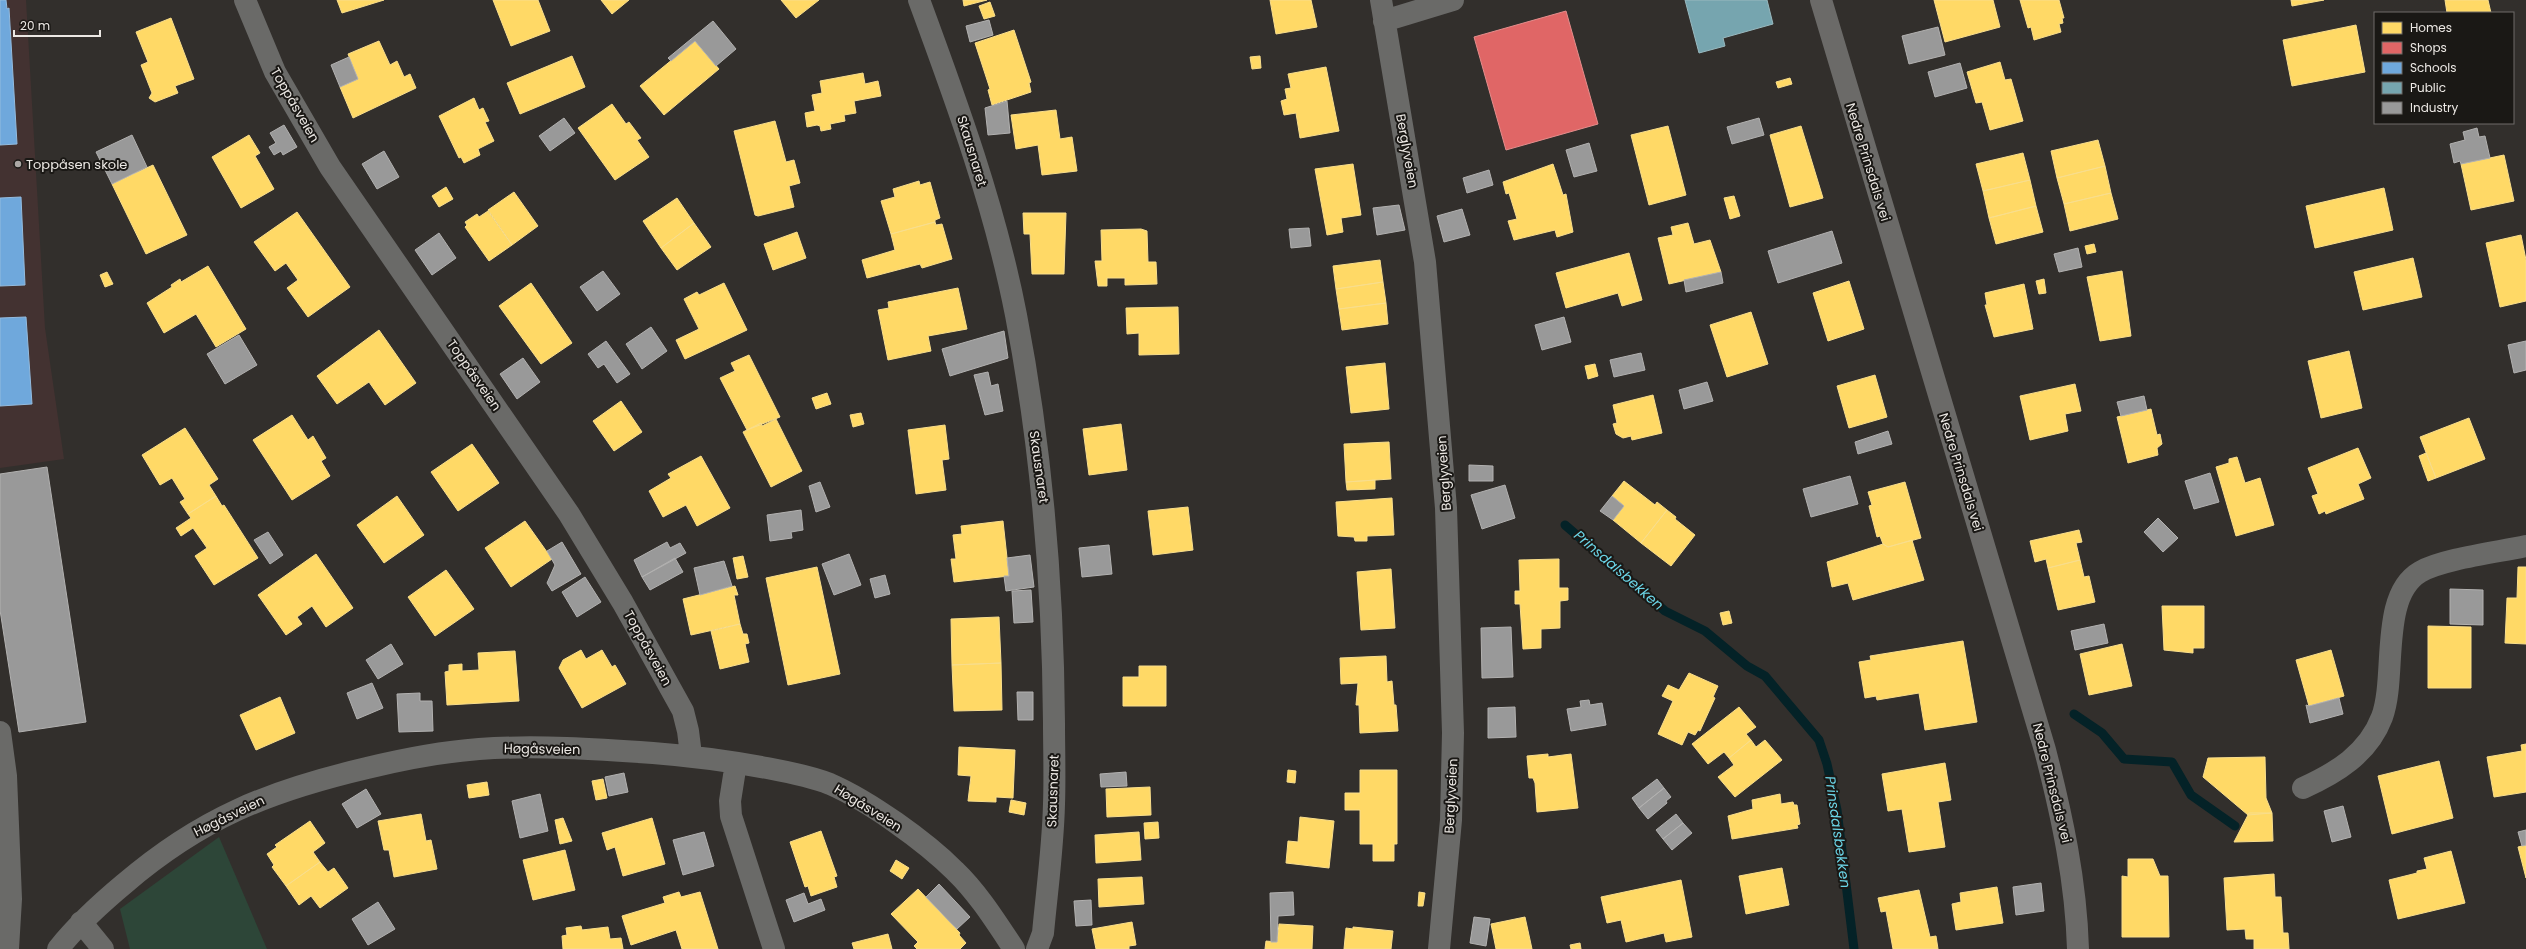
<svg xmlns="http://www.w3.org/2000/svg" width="2526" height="949" font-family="Poppins,sans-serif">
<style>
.education{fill:#433231}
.green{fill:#2d4638}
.homes{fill:#ffd966;stroke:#f9de8c}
.shops{fill:#e06666;stroke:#e48d8c}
.schools{fill:#6fa8dc;stroke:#94bbde}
.public{fill:#76a5af;stroke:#99b9bf}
.industry{fill:#999;stroke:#b2b1b0}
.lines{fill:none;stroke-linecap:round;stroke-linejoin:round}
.stream{stroke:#042227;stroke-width:9}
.minor{stroke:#6a6a68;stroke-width:22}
.major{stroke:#6b6a68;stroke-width:22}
.poi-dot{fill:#aba7a4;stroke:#1a1815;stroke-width:1.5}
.labels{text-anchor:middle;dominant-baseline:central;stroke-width:4;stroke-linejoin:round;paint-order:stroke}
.street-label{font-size:13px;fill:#ece8e4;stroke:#1a1815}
.poi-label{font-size:13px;fill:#ece8e4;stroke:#1a1815;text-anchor:start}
.water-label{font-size:14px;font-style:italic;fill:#6bd5e7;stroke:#1a1815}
</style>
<rect width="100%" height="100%" fill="#322f2c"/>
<path class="education" d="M0,0h26l19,328 19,131 -64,9z"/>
<path class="green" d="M219,837l48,112h-137l-10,-40z"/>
<path class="homes" d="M337,0h47l-42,13z
M493,0h45l12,31 -39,15z
M601,0h28l-17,14z
M781,0h38l-23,18z
M963,0h24l-23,6z
M1270,0h41l6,27 -41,7z
M1934,0h59l7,27 -55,15z
M2020,0h39l5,18h-2l1,5 -4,1 2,8 -27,8 -3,-13 -3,1z
M2291,0h33l-32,6z
M2445,0h43l3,13h-44z
M990,2l5,14 -11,3 -5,-13z
M171,18l23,61 -19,7 3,7 -23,9 -6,-4 3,-5 -11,-28 7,-3 -12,-30z
M2356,25l9,47 -73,14 -9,-46z
M1014,30l17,52 -2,1 2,9 -39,13 -4,-15 2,-1 -15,-46z
M379,41l11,24 7,-4 7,16 6,-3 6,14 -63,30 -13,-31 18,-8 -10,-25z
M695,41l24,28 -55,46 -24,-29z
M572,56l13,31 -65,27 -13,-31z
M1260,56l1,12 -9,1 -2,-12z
M2000,62l5,18 6,-1 12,42 -33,9 -8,-28 -6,1 -9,-31z
M1326,67l13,64 -39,7 -4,-25 -12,2 -3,-14 6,-2 -2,-10 6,-1 -3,-14z
M863,73l2,11 13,-3 3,15 -27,5 2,12 -12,2 1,6 -15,3 1,5 -10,2 -1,-5 -3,-1 -10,2 -2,-14 10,-2 -3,-16 10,-2 -2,-12z
M1790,78l2,6 -14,4 -2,-6z
M474,98l5,12 4,-2 6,13 -4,1 9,19 -16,8 2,6 -16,8 -3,-6 -2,1 -20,-42z
M612,104l14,20 3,-2 12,16 -4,2 12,17 -34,23 -37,-52z
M1056,110l4,29 12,-2 5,34 -35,4 -4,-30 -22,4 -5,-34z
M775,121l11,41 8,-2 6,23 -11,3 5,21 -36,9 -3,-1 -21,-84z
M1668,126l18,69 -37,10 -18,-70z
M1801,126l22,72 -33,9 -20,-72z
M249,135l11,18 -5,3 19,33 -33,19 -29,-51z
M2098,140l7,26 -48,12 -6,-27z
M2023,153l7,27 -47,11 -7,-27z
M2504,155l10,46 -43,9 -10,-46z
M1353,164l8,51 -20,3 2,14 -16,3 -12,-66z
M1553,164l10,31 3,-1 7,38 -16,5 -2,-7 -41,10 -6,-19 9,-2 -8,-26 -3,1 -3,-12z
M153,165l34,70 -41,19 -34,-70z
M2105,166l6,27 -47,11 -7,-26z
M2030,180l6,26 -47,12 -6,-27z
M919,181l1,4 10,-3 10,36 -5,2v2l-44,12 -10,-33 14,-4 -2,-8z
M446,187l7,12 -14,8 -7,-11z
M2384,188l9,42 -78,18 -9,-42z
M514,192l24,34 -26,19 -24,-35z
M2111,193l7,26 -48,12 -6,-27z
M1734,196l6,20 -10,3 -6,-21z
M677,198l17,25 -33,25 -18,-27z
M2036,206l7,26 -47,12 -7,-26z
M488,211l24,34 -23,16 -24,-34 2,-2 -2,-3 12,-8 2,3z
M297,212l53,75 -42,30 -21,-29 11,-8 -12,-17 -11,8 -21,-29z
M1023,213h43l-2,61h-32l-2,-40h-6z
M935,222l1,3 6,-1 10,35 -30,9 -2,-4 -53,14 -5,-18 33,-10 -4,-16z
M694,223l17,24 -34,23 -16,-22z
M1688,223l6,21 16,-4 11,32 -52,12 -11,-46 15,-3 -2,-8z
M1141,229l6,2 1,31h8l1,22 -32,1v-7h-18v8h-9l-3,-25h7l-1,-31z
M797,232l9,26 -33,12 -9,-26z
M2521,235l5,25v41l-26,6 -14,-64z
M2094,244l2,8 -9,2 -2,-8z
M1629,253l13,47 -20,6 -4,-13 -52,15 -10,-35z
M2413,258l9,39 -59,13 -9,-38z
M1380,260l3,22 -47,7 -3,-23z
M208,266l38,63 -30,18 -20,-33 -32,19 -17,-30 25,-16 -1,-2 9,-6 1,3z
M2122,271l9,65 -31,5 -13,-64z
M107,272l6,12 -8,3 -5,-12z
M2044,279l2,14 -7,1 -3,-13z
M1849,281l15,48 -36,12 -15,-48z
M1383,282l3,21 -47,6 -3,-20z
M531,283l41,60 -31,21 -42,-58z
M724,283l23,47 -62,29 -9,-19 23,-11 -15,-30 13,-7 2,3z
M2024,284l9,45 -39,8 -9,-32h2l-2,-12z
M958,288l9,41 -39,7 3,15 -43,9 -10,-50 11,-2 -1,-6z
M1386,303l2,21 -46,6 -3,-21z
M1178,307l1,47 -40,1v-22l-12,1 -1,-26z
M1751,312l17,52 -41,13 -17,-52z
M379,330l37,53 -31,22 -16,-23 -32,22 -20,-28z
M2349,351l13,57 -41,10 -13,-57z
M749,355l31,62 -33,13 -27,-52 15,-7 -4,-8z
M1385,363l4,46 -38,4 -5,-46z
M1595,364l3,12 -10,3 -3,-13z
M1875,375l12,42 -38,11 -12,-42z
M2075,384l6,27 -16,3 3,17 -38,9 -10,-44z
M827,393l4,11 -15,5 -4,-11z
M1653,395l9,38 -30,7 -1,-4 -8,2 -7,-4 -3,-10 4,-1 -4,-18z
M621,401l21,31 -28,19 -21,-30z
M2151,409l6,26 3,-1 2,10 -5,4 1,7 -30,8 -11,-46z
M861,413l3,11 -11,3 -3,-12z
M292,415l16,25 5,-4 13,22 -5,3 9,15 -38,24 -39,-60z
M2469,418l16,41 -49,19 -16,-41z
M776,419l26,52 -31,16 -28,-55 18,-9 1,3z
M1121,424l6,46 -38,5 -6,-46z
M945,425l4,34 -7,1 4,30 -30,4 -8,-64z
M185,428l33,51 -9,6 7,11 -28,18 -8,-12 5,-3 -13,-21 -12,7 -18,-30z
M1389,442l2,37 -45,3 -2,-38z
M472,444l27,39 -41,28 -27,-39z
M2358,448l13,30 -13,6 6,15 -38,15 -1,-3 -6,3 -7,-18 6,-2 -10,-26z
M2426,453l10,25 -8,3 -9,-25z
M701,456l29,52 -33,18 -11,-21 -23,12 -14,-26 22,-13 -3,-4z
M2237,457l8,26 15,-5 14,47 -38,11 -20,-69 13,-4v-4z
M1375,480v9l-28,1 -1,-8z
M1624,481l31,24 2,-3 10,8 -26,33 -28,-23 11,-14 -12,-10z
M1905,482l16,56 -33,9 -5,-3 -3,-8 -3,1 -8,-31 3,-1 -4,-13z
M216,496l6,10 2,-1 34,53 -44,27 -19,-29 12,-8 -14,-20 -12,8 -5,-8 15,-10 -3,-4z
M397,496l27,39 -40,28 -27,-38z
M1392,498l2,37 -27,1v5h-12l-1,-4 -16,-1 -2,-34z
M1188,507l5,43 -40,5 -5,-44z
M1667,510l9,7 -1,2 20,16 -24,31 -30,-23z
M525,521l27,38 -41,28 -26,-39z
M1003,521l6,55 -55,6 -3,-23h5l-3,-24 9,-1 -1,-8z
M2079,530l3,12 -6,1 4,17 -32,8 -2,-9 -11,3 -5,-21z
M1912,540l12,40 -71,20 -5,-17 -16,4 -5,-25 56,-18 5,3z
M316,554l37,54 -27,19 -14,-21 -15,11 5,7 -16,11 -28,-40z
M743,556l5,21 -11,2 -4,-21z
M1559,559v29h9v12l-8,1v27l-19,1v19l-18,1 -3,-45h-5v-13h5l-1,-31z
M2080,560l4,17 5,-1 6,26 -37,8 -10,-42z
M817,567l23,107 -52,11 -22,-107z
M2518,567h8v77l-21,-1 2,-45h10z
M1391,569l4,59 -34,2 -4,-58z
M446,570l28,39 -39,27 -27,-39z
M735,586l3,9h-4l6,29 -49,11 -8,-36z
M2162,606h42v42h-11v5l-29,-3z
M1729,611l3,12 -9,2 -3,-12z
M999,617l2,46 -49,2 -1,-46z
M740,624l3,10h4l2,9 -4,1 4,18 -29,7 -9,-38z
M2428,626l43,1v61h-43z
M1963,641l14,81 -52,8 -6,-37 -42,7 -1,-4 -11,2 -6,-36 12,-2 -1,-4z
M2122,644l10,42 -43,9 -9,-41z
M581,650l5,9 16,-9 10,17 3,-2 11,19 -44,24 -23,-40 4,-8z
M2331,650l13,46 -35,10 -13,-46z
M515,651l4,50 -72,4 -2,-33 4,-1v-6l13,-1v7l17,-1 -1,-17z
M1386,656l1,26 5,-1 2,24h2l2,26 -38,2 -1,-28h-3l2,-22 -17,1 -1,-26z
M1001,663l1,47 -48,1 -2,-46z
M1139,666h27v40h-43v-29h16z
M1689,673l29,13 -5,11 2,1 -15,33 -2,-1 -3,5 -7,-3 -6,13 -24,-11 15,-33 -11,-5 6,-11 11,5z
M280,697l15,36 -39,17 -16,-35z
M1739,707l17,20 -10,7 5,6 -22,18 -5,-6 -16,12 -16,-20z
M1751,740l5,7 9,-7 17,20 -47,37 -17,-20 16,-12 -5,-7z
M2526,744v48l-32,5 -7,-40 35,-6 -1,-6z
M959,747l56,3 -2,48 -17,-1v5l-28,-1 3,-25 -13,-1z
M1548,754v3l23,-3 7,54 -41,4 -2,-29 -2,-5h-4l-2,-22z
M2265,757l1,41 6,15 -24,2 -45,-38 5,-19z
M2439,761l14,57 -61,16 -14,-58z
M1945,763l6,37 -13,2 7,45 -36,5 -7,-43 -14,2 -6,-37z
M1288,770l8,1 -1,12 -8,-1z
M1360,770h37v74h-3v17h-21v-17h-13v-34h-15v-17h15z
M603,779l4,19 -11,2 -4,-19z
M487,782l2,13 -20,3 -2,-13z
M1150,787l1,28 -44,2 -1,-28z
M1780,794l1,10 12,-2 1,3h3l3,19 -3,1 1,3 -66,11 -4,-23 25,-7 -1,-9z
M1011,800l15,3 -2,12 -15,-3z
M2249,813h23l1,28 -39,1z
M421,814l5,27 5,-1 6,29 -43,8 -5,-27h-5l-6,-29z
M1300,817l34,4 -5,47 -43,-5 2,-22 10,1z
M563,818l9,23 -12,3 -5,-24z
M652,818l13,46 -42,12 -8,-29 -8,3 -5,-17z
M310,821l15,22 -12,9 7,10 -34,24 -14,-19 2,-2 -7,-11 10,-7 -2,-2z
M1158,822l1,16 -14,1 -1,-16z
M821,831l16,45 -3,1 3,10 -26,9 -3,-10 -3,1 -15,-45z
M1139,832l2,28 -45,3 -1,-28z
M2526,845v33l-8,-31z
M565,850l10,40 -42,10 -10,-40z
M2451,851l14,52 -67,16 -9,-39 28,-7v-2l10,-2 -3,-11z
M2128,859h25l7,17h8l1,61h-47v-61l6,1z
M896,860l13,8 -7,11 -12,-8z
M320,862l8,10 6,-4 14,20 -28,20 -9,-12 -12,9 -13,-19z
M1782,868l7,37 -43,9 -7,-38z
M2274,874l1,23h6l2,36h5l1,16h-35v-10h-8l-1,-10 -18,1 -3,-52z
M1142,877l2,27 -45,3 -1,-28z
M1681,880l11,57 -26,5 -2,-9 -38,9 -5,-22 -14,3 -6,-26z
M1997,887l6,36 -47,7 -4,-26 9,-2 -1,-9z
M918,889l42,44 -1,2 7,8 -6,6h-43l-3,-3 4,-4 -27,-28z
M1919,890l11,47 6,-1 2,13h-45l-7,-38 -5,1 -3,-14z
M679,892l2,5 19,-5 18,57h-36l-6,-19 -45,15 -9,-29 43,-13 -2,-6z
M1419,892l6,1 -2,13h-5z
M1525,917l7,32h-36l-5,-25z
M1132,922l4,23 -7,1v3h-33l-4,-20z
M1279,924l34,2 -1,23h-47l1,-8 11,1z
M581,926l1,4 26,-3 2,12 11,-1 2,11h-60l-1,-13 5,-1 -1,-7z
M1353,927l40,4 -2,18h-47l2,-21 7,1z
M888,934l4,15h-38l-2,-6z
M1580,943l1,6h-10l-1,-4z"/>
<path class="shops" d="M1566,11l32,113 -92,26 -32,-113z"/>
<path class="schools" d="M0,0h6l1,9 2,-1 8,136 -17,1z
M21,197l4,88 -25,1v-88z
M26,317l6,87 -32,2v-88z"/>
<path class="public" d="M1685,0h82l6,24 -50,14 2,8 -26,7z"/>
<path class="industry" d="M989,20l4,15 -23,7 -4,-16z
M713,21l23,28 -20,17 -21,-25 -24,20 -3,-3z
M1938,27l7,28 -36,9 -7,-28z
M349,57l9,22 -18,8 -9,-22z
M1960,63l7,25 -32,9 -7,-25z
M1007,101l3,32 -22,2 -3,-27z
M564,118l11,15 -25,18 -11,-15z
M1759,118l5,17 -32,9 -5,-17z
M284,125l13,22 -14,8 -2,-4 -7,4 -5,-8 7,-4 -6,-10z
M2477,128l2,9 6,-1 5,22 -29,6 -1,-3 -6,2 -4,-19 15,-4 -2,-8z
M132,135l15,32 -35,17 -16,-32z
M1589,143l8,28 -23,6 -8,-27z
M384,151l15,26 -22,12 -15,-25z
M1489,170l4,15 -26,8 -4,-15z
M1399,205l6,25 -28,5 -4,-27z
M1462,209l8,26 -26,7 -7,-26z
M1309,228l2,18 -20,2 -2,-19z
M1832,231l10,32 -64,20 -10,-32z
M439,233l17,25 -24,17 -17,-25z
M2078,248l4,19 -23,5 -5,-18z
M603,271l17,23 -23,17 -17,-24z
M1721,272l2,11 -37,9 -2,-12z
M1564,317l7,25 -29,8 -7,-25z
M651,327l16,24 -25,18 -16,-25z
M1004,331l4,27 -58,18 -8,-27z
M239,335l18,30 -32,19 -18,-30z
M606,341l24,33 -13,9 -13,-19 -6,4 -10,-14z
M2526,341v29l-12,3 -6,-28z
M1641,353l4,17 -31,7 -4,-17z
M523,358l17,24 -23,17 -17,-25z
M988,372l3,14 7,-2 5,27 -18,4 -11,-40z
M1707,382l6,19 -29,8 -5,-19z
M2144,396l3,14 -26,6 -4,-14z
M1888,431l4,13 -34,10 -3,-12z
M1469,465l24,1v15h-24z
M47,467l39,255 -67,10 -19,-122v-136z
M2210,473l9,29 -25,7 -9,-28z
M1850,476l8,28 -47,13 -8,-28z
M820,482l10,25 -14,5 -7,-26z
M1505,485l10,33 -33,11 -11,-34z
M1612,496l12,10 -11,14 -13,-9z
M801,510l2,20 -12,2 1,6 -22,3 -3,-26z
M2158,518l20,20 -15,14 -19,-20z
M268,532l15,23 -13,9 -16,-24z
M562,542l19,32 -29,17 -5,-8 8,-18 -8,-14z
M667,542l3,6 10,-5 6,10 -44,24 -8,-17z
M1109,545l3,29 -30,3 -3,-29z
M849,554l12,31 -27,10 -12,-31z
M1030,555l4,32 -28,4 -2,-15h5l-2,-18z
M675,558l8,14 -33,18 -8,-13z
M724,561l8,25 -32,9 -6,-27z
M885,575l5,19 -15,4 -5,-19z
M585,577l16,25 -24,15 -15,-25z
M2450,589l33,1v35l-33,-1z
M1031,590l2,32 -19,1 -2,-32z
M2104,624l4,19 -33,7 -4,-19z
M1511,627l2,50 -31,1 -1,-50z
M391,644l12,20 -25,15 -12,-19z
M372,683l11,25 -26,11 -10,-26z
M1017,692h16v28h-15z
M420,693v8h12l1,30 -34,1 -2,-38z
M2339,698l4,16 -33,9 -4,-18 3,1z
M1589,700l1,5 12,-2 4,22 -35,6 -4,-22 14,-2 -1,-6z
M1515,707l1,30 -28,1v-30z
M1126,772l1,14 -26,1 -1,-13z
M624,773l4,19 -19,4 -4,-19z
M1657,779l7,9 -25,20 -7,-10z
M1664,788l7,9 -5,4 1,2 -19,16 -9,-11z
M366,789l15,25 -24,14 -15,-24z
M540,794l8,37 -28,7 -8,-37z
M2343,806l8,31 -19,5 -8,-31z
M1676,814l7,9 -20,16 -7,-9z
M1683,823l9,10 -20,17 -9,-11z
M2526,830v15l-4,1 -4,-14z
M704,832l10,34 -31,9 -10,-35z
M2041,883l3,28 -28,4 -3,-28z
M939,884l31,33 -13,12 -31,-32z
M1293,892l1,23 -16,1 -1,26h-6l-1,-49z
M804,893l4,11 13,-5 4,11 -31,12 -8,-22z
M1091,900l1,25 -16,1 -2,-25z
M378,902l17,27 -27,16 -16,-26z
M1474,917l16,2 -4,27 -16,-3z"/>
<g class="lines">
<path class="stream" d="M1565,525l100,86 40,20 42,35 18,10 54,64 8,24 10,46 17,139
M2074,714l28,19 22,26 48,3 19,33 44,31"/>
<path class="minor" d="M245,0l30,72 55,95 239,347 54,89 60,108 5,20 3,24
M919,0c38,103 76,207 97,315 26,135 37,271 38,408 0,27 1,54 0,81 -1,43 -7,86 -11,129l-6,16
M1381,0l44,262 21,246 7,225 -2,87 -12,129
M1384,21l69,-21
M0,732l6,44 5,123 -3,50
M736,763l-6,38 1,15 43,133
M2303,788c33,-15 65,-34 79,-71 15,-40 -3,-121 38,-145 22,-13 79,-20 106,-26
M81,922l22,27
M58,949c20,-25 42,-45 66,-65 77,-66 145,-93 243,-116 37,-9 74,-16 112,-19 57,-4 118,0 174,4 39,3 76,8 114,15 21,4 43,8 63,16 39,17 95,57 125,87 23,22 41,51 59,78"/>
<path class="major" d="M1821,0l224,750c17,66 31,131 33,199"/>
</g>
<circle class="poi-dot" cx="18" cy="164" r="4"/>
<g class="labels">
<g class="street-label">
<text transform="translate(295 105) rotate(60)">Toppåsveien</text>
<text transform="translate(972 151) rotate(73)">Skausnaret</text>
<text transform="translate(1407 151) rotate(80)">Berglyveien</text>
<text transform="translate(1868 162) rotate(73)">Nedre Prinsdals vei</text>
<text transform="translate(474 375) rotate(55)">Toppåsveien</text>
<text transform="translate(1039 467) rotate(82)">Skausnaret</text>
<text transform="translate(1961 472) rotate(73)">Nedre Prinsdals vei</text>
<text transform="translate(1444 473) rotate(-94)">Berglyveien</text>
<text transform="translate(648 648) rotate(61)">Toppåsveien</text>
<text transform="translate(542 749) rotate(1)">Høgåsveien</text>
<text transform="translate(2052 783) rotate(76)">Nedre Prinsdals vei</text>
<text transform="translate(1053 791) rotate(-88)">Skausnaret</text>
<text transform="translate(1451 796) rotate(-87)">Berglyveien</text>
<text transform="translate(868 808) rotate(32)">Høgåsveien</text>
<text transform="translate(229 816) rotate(-26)">Høgåsveien</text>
</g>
<g class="poi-label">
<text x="26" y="164">Toppåsen skole</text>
</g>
<g class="water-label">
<text transform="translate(1619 570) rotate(41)">Prinsdalsbekken</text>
<text transform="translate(1838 832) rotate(82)">Prinsdalsbekken</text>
</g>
</g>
<rect x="2374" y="12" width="140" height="112" fill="#1a1815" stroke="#6e6b68"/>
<rect x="2382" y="22" width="20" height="12" fill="#ffd966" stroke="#6e6b68"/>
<text x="2410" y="32" font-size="12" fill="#ece8e4">Homes</text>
<rect x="2382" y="42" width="20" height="12" fill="#e06666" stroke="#6e6b68"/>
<text x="2410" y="52" font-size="12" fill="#ece8e4">Shops</text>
<rect x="2382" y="62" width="20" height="12" fill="#6fa8dc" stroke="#6e6b68"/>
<text x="2410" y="72" font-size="12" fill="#ece8e4">Schools</text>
<rect x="2382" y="82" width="20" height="12" fill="#76a5af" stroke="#6e6b68"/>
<text x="2410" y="92" font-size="12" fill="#ece8e4">Public</text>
<rect x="2382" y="102" width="20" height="12" fill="#999999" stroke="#6e6b68"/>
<text x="2410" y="112" font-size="12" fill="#ece8e4">Industry</text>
<path d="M14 30v6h86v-6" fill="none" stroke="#ece8e4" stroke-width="2"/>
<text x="20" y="30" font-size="12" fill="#ece8e4" stroke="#1a1815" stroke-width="3" paint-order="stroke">20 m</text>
</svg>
